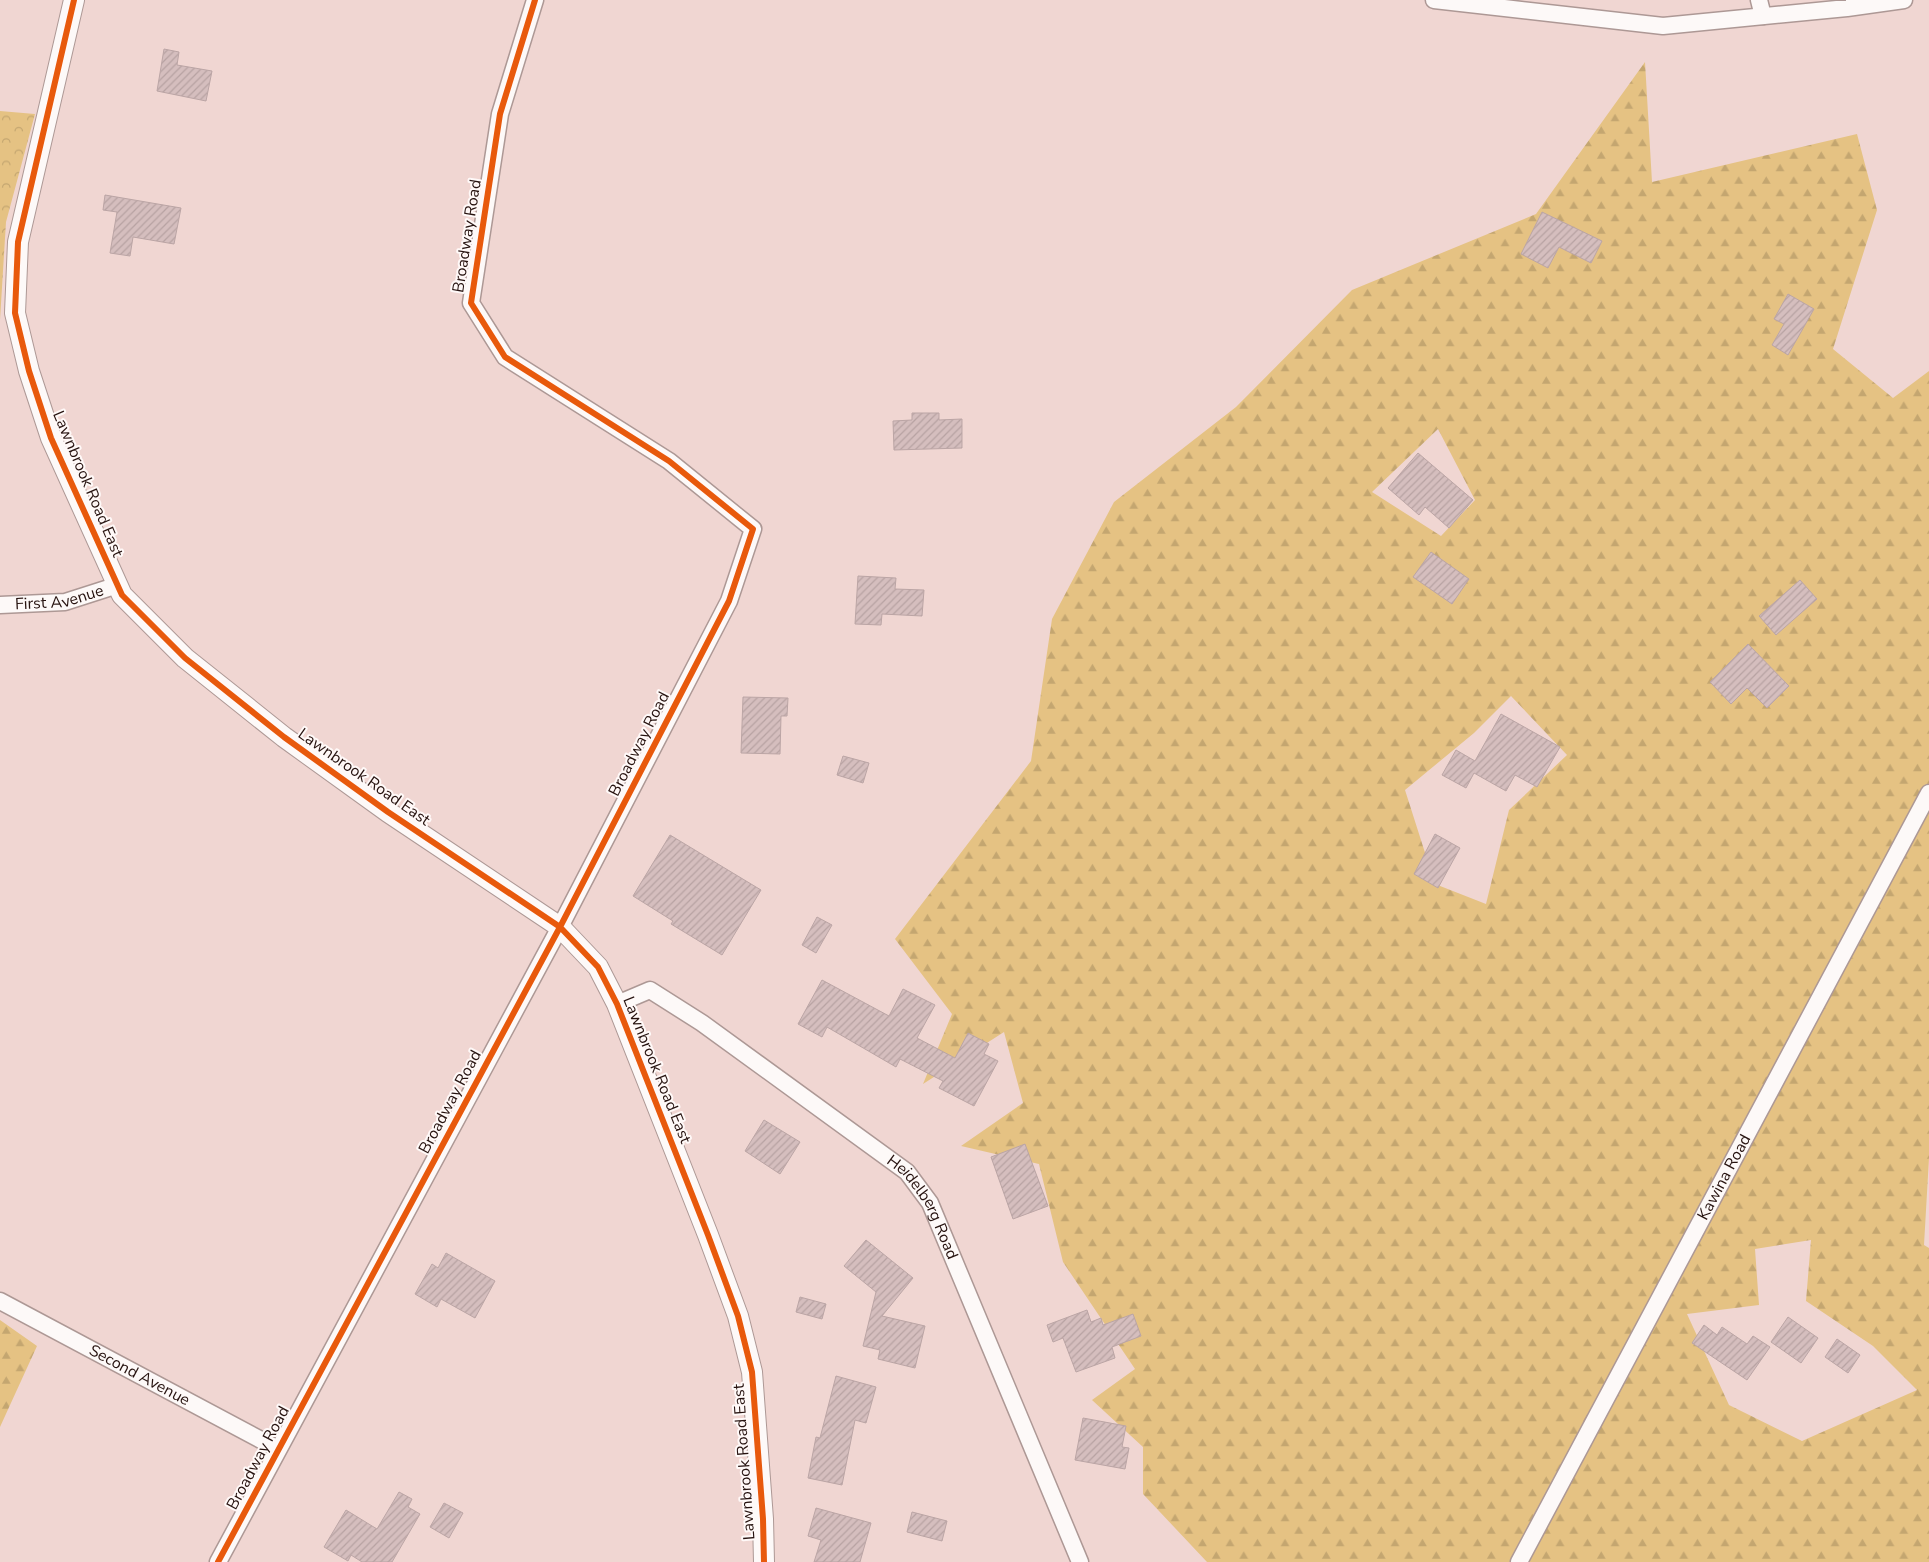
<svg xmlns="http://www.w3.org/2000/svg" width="1929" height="1562" font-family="'Nunito Sans',sans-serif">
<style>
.forest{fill:url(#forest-firs);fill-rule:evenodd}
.park{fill:url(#park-crowns)}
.building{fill:url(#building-hatch);stroke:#bba5a5}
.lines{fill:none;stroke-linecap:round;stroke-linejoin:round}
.minor-casing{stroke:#ad9895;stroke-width:19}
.tertiary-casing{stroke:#ad9895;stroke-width:22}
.minor{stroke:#fdf9f8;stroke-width:16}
.tertiary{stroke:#fdf9f8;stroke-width:20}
.cycleway-casing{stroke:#fff9f8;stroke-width:9}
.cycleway{stroke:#e8590c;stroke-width:6}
.labels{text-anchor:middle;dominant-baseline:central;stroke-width:4;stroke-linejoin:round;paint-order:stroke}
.street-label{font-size:16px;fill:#26120f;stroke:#fff9f8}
</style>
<defs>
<pattern id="forest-firs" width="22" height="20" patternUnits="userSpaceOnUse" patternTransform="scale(1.25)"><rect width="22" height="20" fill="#e5c283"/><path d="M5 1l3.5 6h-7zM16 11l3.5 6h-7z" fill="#c4a670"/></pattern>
<pattern id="park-crowns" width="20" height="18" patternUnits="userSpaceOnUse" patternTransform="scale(1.25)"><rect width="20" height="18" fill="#e5c283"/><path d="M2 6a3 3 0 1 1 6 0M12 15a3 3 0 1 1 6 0" fill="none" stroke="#c4a670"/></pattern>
<pattern id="building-hatch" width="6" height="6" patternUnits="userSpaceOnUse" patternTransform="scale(1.25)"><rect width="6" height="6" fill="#d5bebe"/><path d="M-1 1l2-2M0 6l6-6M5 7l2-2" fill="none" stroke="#b7a2a2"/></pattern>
</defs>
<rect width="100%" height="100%" fill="#f0d6d2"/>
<path class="forest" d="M1645,62l7,120 205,-48 20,76 -44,139 60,49 36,-27v787l-5,87 5,3v314h-722l-64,-68v-47l-51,-47 43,-31 -72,-107 -24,-98 -78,-18 62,-43 -19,-71 -81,52 29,-70 -57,-75 136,-178 21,-142 62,-117 122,-95 116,-117 184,-76zM1438,429l37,71 -34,36 -69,-44zM1511,696l56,59 -58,55 -23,94 -51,-20 -30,-94 69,-57zM1811,1240l-5,61 67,45 44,44 -115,51 -73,-36 -42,-91 72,-9 -4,-56z
M0,1320l37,26 -37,81z"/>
<path class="park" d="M0,111l35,3 -29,108 -6,98z"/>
<path class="building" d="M164,49l15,3 -2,13 35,6 -6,30 -49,-10z
M105,195l76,13 -7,36 -41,-7 -3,19 -20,-3 7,-41 -14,-2z
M1542,212l60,29 -11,22 -32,-16 -11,21 -27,-14z
M1788,294l26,15 -26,46 -16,-10 12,-21 -10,-5z
M912,413h27v7l23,-1v29l-68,2 -1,-29 19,-1z
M1418,453l55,47 -24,28 -24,-21 -6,8 -31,-27z
M1431,552l38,27 -17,25 -39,-27z
M858,576l38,2 -1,11 29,1 -2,26 -40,-2 -1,11 -26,-1z
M1800,580l17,19 -41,36 -17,-19z
M1748,644l41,42 -22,22 -20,-20 -16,16 -21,-22z
M743,697l45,1 -1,18h-6l-1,38 -39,-1z
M1501,714l59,33 -23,40 -22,-12 -9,16 -32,-18 -8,15 -24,-13 14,-25 19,11z
M843,756l26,7 -6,20 -26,-8z
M1435,834l25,14 -22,40 -24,-14z
M670,835l91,55 -39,65 -51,-31 2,-3 -40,-25z
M817,917l15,8 -16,28 -14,-8z
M822,980l67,36 14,-27 32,16 -18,33 38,20 13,-25 21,11 -5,10 14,7 -24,45 -35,-18 4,-7 -43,-22 -4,8 -69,-40 -5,10 -24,-13z
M764,1120l36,22 -20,32 -35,-23z
M1025,1144l23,62 -35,13 -22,-62z
M866,1240l47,38 -31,38 43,10 -10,42 -37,-9 2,-9 -17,-4 13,-54 -32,-26z
M446,1253l49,28 -20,37 -34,-19 -4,8 -22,-13 17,-30 6,4z
M800,1297l26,7 -4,15 -26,-7z
M1087,1310l4,12 10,-4 2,7 30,-11 8,22 -29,11 3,11 -39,14 -13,-34 -10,4 -6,-17z
M1788,1317l30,21 -17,25 -30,-21z
M1704,1325l13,10 5,-8 25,17 6,-8 17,11 -23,33 -55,-37z
M1837,1339l23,16 -12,18 -23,-16z
M836,1376l40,11 -10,36 -11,-3 -13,65 -34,-7 8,-41 4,1z
M1083,1418l43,8 -4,21 7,1 -4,21 -50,-9z
M399,1492l13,7 -4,8 12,7 -28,48h-30l-11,-7 -3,6 -24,-14 22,-37 31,19z
M444,1503l19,10 -14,25 -19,-11z
M816,1508l55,15 -11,39h-46l7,-22 -13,-4z
M912,1512l35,9 -5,20 -35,-9z"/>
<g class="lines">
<g class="minor-casing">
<g id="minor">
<path d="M1434,0l229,26 184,-18 57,-8"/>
<path d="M1759,0l4,16"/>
<path id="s1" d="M0,605l65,-3 53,-17"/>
<path id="s2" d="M617,1004l33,-14 52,33 205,149 23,31 150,359"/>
<path id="s3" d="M0,1301l278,148"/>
<path d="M218,1562l342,-635 169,-326 24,-72 -84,-68 -164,-104 -34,-54 29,-189 35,-114"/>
<path id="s4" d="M1519,1562l410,-769"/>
</g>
</g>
<g class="tertiary-casing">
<path id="tertiary" d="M74,0l-56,242 -3,71 14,58 22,67 71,157 63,63 99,79 104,75 172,115 38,40 19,37 91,231 30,81 14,56 11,147 1,43"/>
</g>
<use href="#minor" class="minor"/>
<use href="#tertiary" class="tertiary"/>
<g class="cycleway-casing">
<path id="cycleway" d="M74,0l-56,242 -3,71 14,58 22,67 71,157 63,63 99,79 104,75 172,115 38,40 19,37 91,231 30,81 14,56 11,147 1,43
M218,1562l342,-635 169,-326 24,-72 -84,-68 -164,-104 -34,-54 29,-189 35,-114"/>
</g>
<use href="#cycleway" class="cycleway"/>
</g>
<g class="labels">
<g class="street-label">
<text transform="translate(467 236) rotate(-81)">Broadway Road</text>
<text transform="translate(88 484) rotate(67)">Lawnbrook Road East</text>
<text stroke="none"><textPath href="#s1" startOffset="60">First Avenue</textPath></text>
<text transform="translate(639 744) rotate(-63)">Broadway Road</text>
<text transform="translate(364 777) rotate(35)">Lawnbrook Road East</text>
<text transform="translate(657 1070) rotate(68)">Lawnbrook Road East</text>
<text transform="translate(450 1102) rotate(-62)">Broadway Road</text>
<text stroke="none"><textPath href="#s4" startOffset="436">Kawina Road</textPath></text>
<text stroke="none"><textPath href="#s2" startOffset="389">Heidelberg Road</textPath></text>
<text stroke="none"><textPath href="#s3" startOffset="158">Second Avenue</textPath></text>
<text transform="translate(258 1458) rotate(-62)">Broadway Road</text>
<text transform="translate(744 1462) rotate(-94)">Lawnbrook Road East</text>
</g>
</g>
</svg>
